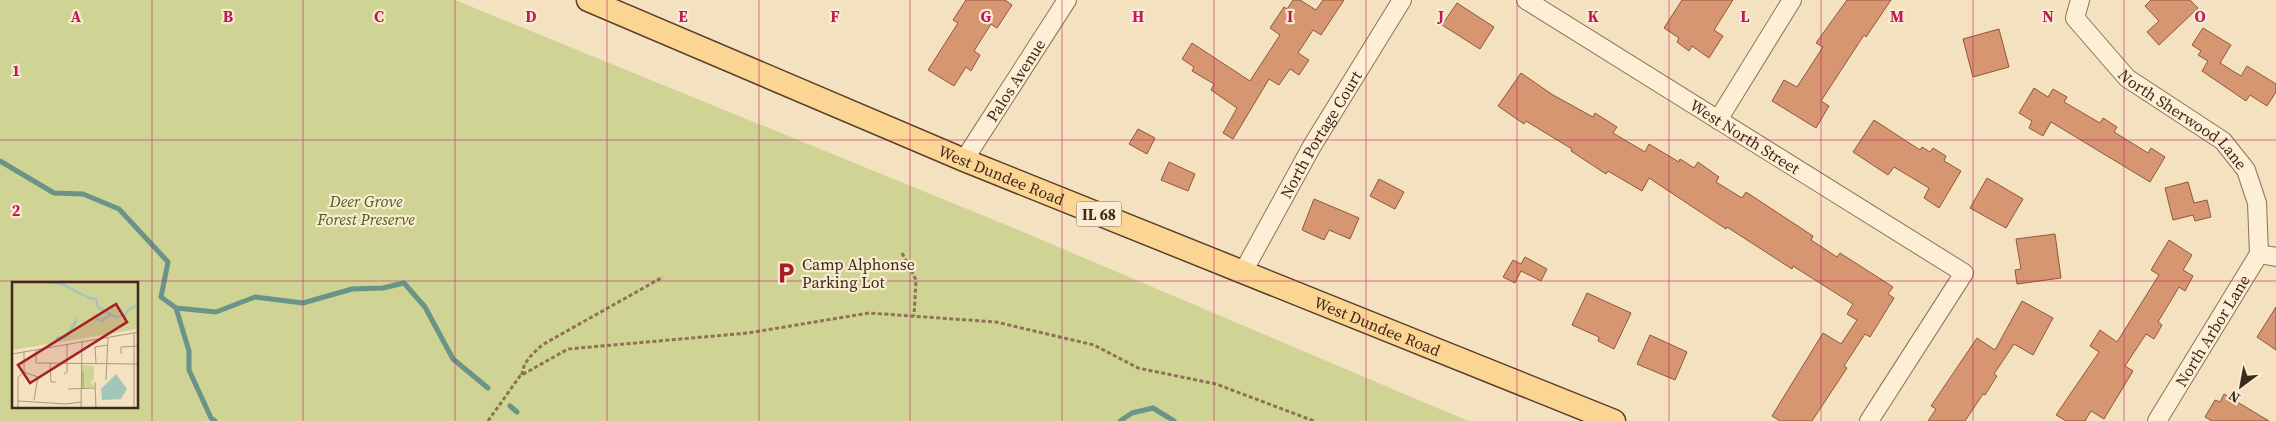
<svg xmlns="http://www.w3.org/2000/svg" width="2276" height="421" font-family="'Source Serif 4',serif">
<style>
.green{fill:#cfd393;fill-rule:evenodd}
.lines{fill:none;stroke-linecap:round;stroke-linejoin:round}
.stream{stroke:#699487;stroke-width:5}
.building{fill:#d69672;stroke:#915738}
.minor-casing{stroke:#8f7156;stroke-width:20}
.major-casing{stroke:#5c3f2a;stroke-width:25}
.path{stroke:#8f7156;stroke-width:3;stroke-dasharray:4 2.5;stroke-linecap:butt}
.minor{stroke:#fdefd5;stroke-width:18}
.major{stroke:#fbd594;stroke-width:22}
.grid{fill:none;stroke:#c2185b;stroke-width:1;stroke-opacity:0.55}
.labels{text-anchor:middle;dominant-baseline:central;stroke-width:4.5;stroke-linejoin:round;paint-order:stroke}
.shield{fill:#faecd1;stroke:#766452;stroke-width:1}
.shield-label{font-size:15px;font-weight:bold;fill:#3d2a1c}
.street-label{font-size:16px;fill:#3d2a1c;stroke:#faecd1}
.park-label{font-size:16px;font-style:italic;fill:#505c20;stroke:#faecd1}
.poi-label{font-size:16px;fill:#3d2a1c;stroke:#faecd1;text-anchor:start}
.inset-river{fill:none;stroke:#a4c5b9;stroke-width:2.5}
.inset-road{fill:none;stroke:#aa987e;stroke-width:1}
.view{fill:#a61e26;fill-opacity:0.15;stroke:#a61e26;stroke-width:2.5}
.inset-edge{fill:none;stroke:#3d2a1c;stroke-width:2.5}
.grid-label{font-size:16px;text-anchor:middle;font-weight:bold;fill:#c2185b;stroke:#faecd1;stroke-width:4.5;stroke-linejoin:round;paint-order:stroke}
</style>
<rect width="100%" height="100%" fill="#f3e1c0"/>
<path class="green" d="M0,0h455l561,229 452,192h-1468zM14,284h124v123h-124z"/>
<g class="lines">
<path class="stream" d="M0,161l54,32 29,1 36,15 49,53 -7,35 15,11 40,4 39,-15 48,6 49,-14 31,-1 21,-5 21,24 28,52 35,29
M176,308l13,43v19l22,48 4,3
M510,406l7,6
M1120,421l12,-8 21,-5 21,13"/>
</g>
<path class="building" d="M966,0h39l7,5 -15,23 -6,-4 -17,27 6,4 -9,16 -5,-4 -12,19 -26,-16 30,-47 -5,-3z
M1293,0h7l16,10 7,-10h21l-23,35 -8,-5 -15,23 11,7 -10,15 -9,-6 -11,16 -10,-6 -36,60 -10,-6 14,-25 -26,-18 3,-6 -22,-13 2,-4 -12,-8 10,-16 58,38 30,-46 -10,-7 14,-21 3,2z
M1682,0h51l-19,30 9,6 -14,22 -17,-12 -3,5 -12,-9 2,-4 -15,-10z
M1847,0h44l-25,37 -2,-2 -43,66 8,5 -13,22 -44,-27 12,-21 13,7 26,-40 -7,-4z
M2151,0h39l8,8 -39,37 -12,-13 12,-11 -14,-15z
M1457,3l37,24 -14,22 -38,-24z
M2203,28l28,17 -11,18 21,13 6,-10 29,18v8l-9,14 -17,-11 -4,6 -44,-30 6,-10 -10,-6 3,-4 -9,-6z
M1999,29l10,38 -36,10 -10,-38z
M1521,73l32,22 40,22 2,-4 22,14 -4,6 32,19 4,-8 30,18 1,-3 14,9 4,-6 21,15 -3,5 26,16 4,-6 67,44 -2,4 26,17 3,-4 53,34 -5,7 6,4 -24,39 -5,-3 -21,32 3,2 -35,53h-32l-8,-5 51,-83 18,11 16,-24 -10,-6 6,-10 -60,-38 -1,3 -65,-42 -1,2 -77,-51 -7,13 -34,-20 -2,3 -35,-23 1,-2 -46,-28 -2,3 -26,-18z
M2034,88l14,9 5,-8 14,8 -3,5 36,21 3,-5 14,9 -3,5 34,21 3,-5 14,9 -15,25 -99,-60 -8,14 -14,-8 3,-7 -13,-8z
M1874,120l46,30 2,-3 8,5 3,-4 13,8 -2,5 17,10 -22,37 -15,-10 5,-10 -35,-21 -6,8 -35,-23z
M1138,129l17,9 -8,16 -18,-10z
M1169,162l26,12 -7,17 -27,-11z
M1987,178l36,21 -17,29 -36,-20z
M1379,179l25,13 -9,17 -25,-13z
M2188,182l6,21 13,-3 4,17 -16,4 -2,-6 -20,5 -8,-32z
M1314,199l45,19 -9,21 -21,-9 -5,10 -22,-10z
M2055,234l6,44 -44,6 -2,-14 6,-1 -5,-30z
M2169,240l23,15 -9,15 10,6 -8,15 -6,-4 -21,35 4,3 -8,14 -8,-5 -21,32 8,5 -29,48 -13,-8 -6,10h-19l-10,-6 43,-63 -9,-6 10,-16 17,12 42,-67 -8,-5z
M1525,257l22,12 -6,12 -20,-10 -6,12 -12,-6 10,-17 8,4z
M1587,293l44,20 -17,36 -16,-8 1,-4 -27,-12z
M2022,301l31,17 -20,37 -19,-11 -20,30 3,2 -12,19 -2,-1 -18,27h-37l8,-12 -5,-3 46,-68 18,12z
M2276,307v43l-19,-13z
M1650,335l37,17 -12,28 -38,-16z
M2224,394l45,27h-57l-7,-4 10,-17 5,2z"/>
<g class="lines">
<g class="minor-casing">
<g id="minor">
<path id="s1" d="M1526,0l438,273 -95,148"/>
<path id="s2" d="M2080,0l-5,18 52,60 96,63 23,29 11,33 2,51"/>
<path d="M1718,120l74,-120"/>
<path id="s3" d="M964,160l103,-160"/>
<path id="s4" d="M1243,272l69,-126 90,-146"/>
<path id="s5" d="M2157,421l102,-167 17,3"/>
</g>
</g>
<g class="major-casing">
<g id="major">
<path id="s6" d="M588,0l376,160 650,261"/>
</g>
</g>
<path class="path" d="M902,253l14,27 -2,36
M522,375c1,-14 11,-21 20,-30l121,-68
M488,421l32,-45 48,-27 180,-16 121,-20 127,9 98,23 44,23 78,16 98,37"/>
<use href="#minor" class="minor"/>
<use href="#major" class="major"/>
</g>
<path class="grid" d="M152,0v421M303,0v421M455,0v421M607,0v421M759,0v421M910,0v421M1062,0v421M1214,0v421M1366,0v421M1517,0v421M1669,0v421M1821,0v421M1973,0v421M2124,0v421M0,140h2276M0,281h2276"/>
<defs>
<g id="parking-bare" transform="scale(1.725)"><path d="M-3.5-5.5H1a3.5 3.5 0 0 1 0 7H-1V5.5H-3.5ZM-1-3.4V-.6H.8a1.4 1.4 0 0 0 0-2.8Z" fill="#a61e26" stroke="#faecd1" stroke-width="2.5" paint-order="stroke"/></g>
</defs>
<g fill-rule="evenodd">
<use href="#parking-bare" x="786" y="273"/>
</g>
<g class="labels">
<rect class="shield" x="1076.5" y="201.5" width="45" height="25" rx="4"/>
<g class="shield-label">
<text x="1099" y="214">IL 68</text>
</g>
<g class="street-label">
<text stroke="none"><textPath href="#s3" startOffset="95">Palos Avenue</textPath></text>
<text stroke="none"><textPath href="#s2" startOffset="168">North Sherwood Lane</textPath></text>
<text stroke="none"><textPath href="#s4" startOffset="158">North Portage Court</textPath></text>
<text stroke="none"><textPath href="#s1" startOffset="258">West North Street</textPath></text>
<text stroke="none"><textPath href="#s6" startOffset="449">West Dundee Road</textPath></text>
<text stroke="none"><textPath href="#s6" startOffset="854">West Dundee Road</textPath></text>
<text stroke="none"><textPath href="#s5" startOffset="106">North Arbor Lane</textPath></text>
</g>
<g class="park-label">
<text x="366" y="201">Deer Grove<tspan x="366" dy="18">Forest Preserve</tspan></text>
</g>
<g class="poi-label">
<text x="802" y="264">Camp Alphonse<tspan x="802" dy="18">Parking Lot</tspan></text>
</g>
</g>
<g transform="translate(12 282)">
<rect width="126" height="126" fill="#f3e1c0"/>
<path d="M0,0h126v47l-126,21zM70,83l12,1v14l-4,2 5,5 -13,1z" fill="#cfd393"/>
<path d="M104,92l11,15 -6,10 -19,1 -1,-11z" fill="#a4c5b9"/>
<path class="inset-river" d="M38,0l12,2 23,12M74,15l10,2 2,8 18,10 9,-2 4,-6 10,-4M84,37l6,2 9,-7M44,56l11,-2 10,-17"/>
<path class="inset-road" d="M24,68v13l103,1M0,72l127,-22M109,72v-7l18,-1M38,81l1,19h5M84,81l-1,-16 13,-2M12,90l14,5 -4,23M52,92l3,-2v-28M94,98l2,-43M83,100l1,26M56,107l27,-1M71,107v-18M6,119l48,3 15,-2M6,126v-31l6,-5v-20M69,126l1,-66M122,126v-75"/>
<path class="view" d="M104,22l11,18 -97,61 -12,-18z"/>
<rect width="126" height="126" class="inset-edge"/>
</g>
<g class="grid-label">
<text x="76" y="22">A</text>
<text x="228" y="22">B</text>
<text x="379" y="22">C</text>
<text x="531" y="22">D</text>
<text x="683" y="22">E</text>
<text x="835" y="22">F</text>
<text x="986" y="22">G</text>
<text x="1138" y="22">H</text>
<text x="1290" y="22">I</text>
<text x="1441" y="22">J</text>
<text x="1593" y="22">K</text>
<text x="1745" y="22">L</text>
<text x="1897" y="22">M</text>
<text x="2048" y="22">N</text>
<text x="2200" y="22">O</text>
<text x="16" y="76">1</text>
<text x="16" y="216">2</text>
</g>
<g transform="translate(2241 386) rotate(212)" stroke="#faecd1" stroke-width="4" paint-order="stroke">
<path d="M0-4L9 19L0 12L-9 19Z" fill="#3d2a1c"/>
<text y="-8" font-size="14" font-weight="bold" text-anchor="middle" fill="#3d2a1c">N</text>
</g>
</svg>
